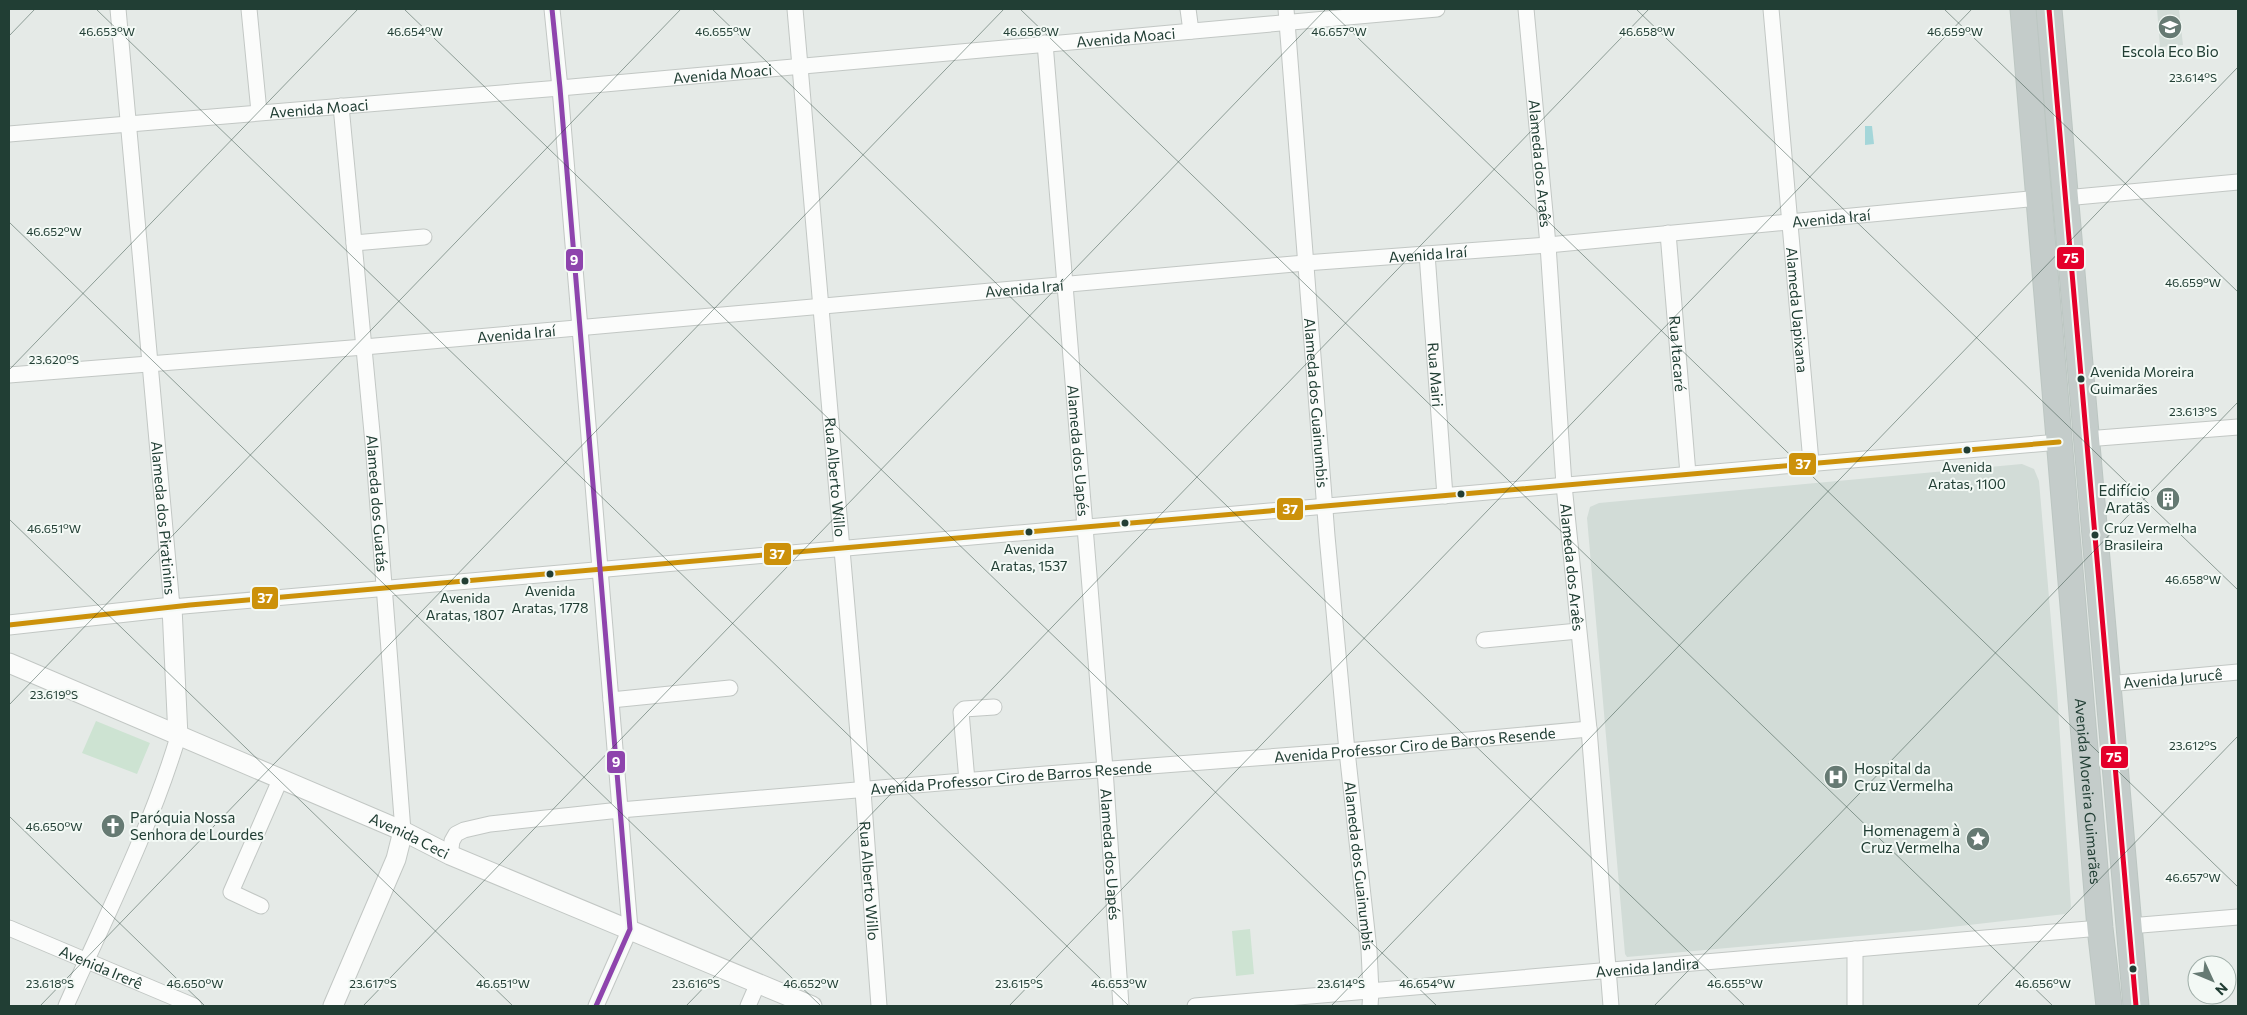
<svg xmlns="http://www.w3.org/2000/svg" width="2247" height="1015" font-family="Commissioner,sans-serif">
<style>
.built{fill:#d2dcd7}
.green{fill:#cde3d2}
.water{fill:#a4d6d9}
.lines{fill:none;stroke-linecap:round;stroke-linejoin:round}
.minor-casing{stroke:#c2c7c4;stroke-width:17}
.tertiary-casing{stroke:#c2c7c4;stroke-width:21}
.trunk-casing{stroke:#bcc6c2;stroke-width:27}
.minor{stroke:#fbfcfb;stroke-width:15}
.tertiary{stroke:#fbfcfb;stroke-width:19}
.trunk{stroke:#c4ccca;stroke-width:25}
.bus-1-casing{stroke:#f3f9f5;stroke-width:9}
.bus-2-casing{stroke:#f3f9f5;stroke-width:9}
.bus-3-casing{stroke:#f3f9f5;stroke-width:9}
.bus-1{stroke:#cc910a;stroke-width:5}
.bus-2{stroke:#e4002b;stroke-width:5}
.bus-3{stroke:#8e44ad;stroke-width:5}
.ticks{fill:none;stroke:#213e34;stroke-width:1;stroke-opacity:0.45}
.bus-dot{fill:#213e34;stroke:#f3f9f5;stroke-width:2}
.labels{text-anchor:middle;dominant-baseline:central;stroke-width:4;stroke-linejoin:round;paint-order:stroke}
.bus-label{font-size:14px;fill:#213e34;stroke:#f3f9f5}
.street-label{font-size:15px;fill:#213e34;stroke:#f3f9f5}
.poi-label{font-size:15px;fill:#213e34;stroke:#f3f9f5;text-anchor:end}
.ticks-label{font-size:12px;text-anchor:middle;fill:#213e34;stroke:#f3f9f5;stroke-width:4;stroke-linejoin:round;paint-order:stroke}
.line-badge{stroke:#f3f9f5;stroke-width:2}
.badge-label{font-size:14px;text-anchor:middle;font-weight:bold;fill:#fff}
</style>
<rect width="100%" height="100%" fill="#e5eae7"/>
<path class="built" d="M2157,9h22l4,36 -23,2z
M2022,464l12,5 5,12 18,210 14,216 -3,4 -3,3 -140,16 -298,27 -2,-3 -38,-436 3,-11 9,-4z"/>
<path class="green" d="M96,721l54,22 -13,31 -55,-21z
M1250,929l4,45 -18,2 -4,-45z"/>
<path class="water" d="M1865,126h7l2,18 -9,1z"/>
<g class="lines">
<g class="minor-casing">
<g id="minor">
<path id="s1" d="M118,9l54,598 1887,-165"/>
<path d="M249,9l10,103"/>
<path d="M552,9l8,79 70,841 -34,77"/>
<path id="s2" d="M795,9l68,782 16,215"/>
<path d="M1188,9l3,22"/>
<path id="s3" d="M1286,9l41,527 20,215 22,199 2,42 -1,14"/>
<path id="s4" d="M1526,9l22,236 16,240 25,244 22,277"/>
<path id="s5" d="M1771,9l40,453"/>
<path id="s6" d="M1045,43l60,726 16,237"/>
<path id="s7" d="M341,106l32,337 30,388"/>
<path id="s8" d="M9,134l551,-46 877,-79"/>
<path d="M2065,198l173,-16"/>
<path id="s9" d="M1668,233l20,241"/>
<path d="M354,243l70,-6"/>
<path id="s10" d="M1427,254l18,242"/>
<path id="s11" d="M9,375l355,-28 941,-84 243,-18 491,-47"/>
<path d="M2086,439l152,-12"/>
<path d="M1484,640l94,-9"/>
<path id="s12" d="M2107,684l131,-12"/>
<path d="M611,700l119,-12"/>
<path d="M967,781l-6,-69 3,-3 30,-2"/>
<path id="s13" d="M450,855l2,-14 4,-7 8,-4 26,-6 130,-14 426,-36 301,-23 242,-22"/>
<path d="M261,906l-30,-14 49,-112"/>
<path d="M2129,926l109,-9"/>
<path id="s14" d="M9,928l185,78"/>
<path d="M66,1006c39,-88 84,-176 112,-269"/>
<path d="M748,1006l10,-23"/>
<path id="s15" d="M1195,1006l905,-78"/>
<path d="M1855,1006v-57"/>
</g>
</g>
<g class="tertiary-casing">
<g id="tertiary">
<path d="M9,625l163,-18 6,130"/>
<path id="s16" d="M9,663l394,168 47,24 362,151"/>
<path d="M333,1006l63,-147 7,-28"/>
</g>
</g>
<g class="trunk-casing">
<g id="trunk">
<path id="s17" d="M2023,9l77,919 9,78"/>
<path d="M2049,9l87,997"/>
</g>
</g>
<use href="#minor" class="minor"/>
<use href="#tertiary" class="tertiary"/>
<use href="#trunk" class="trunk"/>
<g class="bus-1-casing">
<path id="bus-1" d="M9,625l181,-20 1869,-163"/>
</g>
<g class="bus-2-casing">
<path id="bus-2" d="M2049,9l87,997"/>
</g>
<g class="bus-3-casing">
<path id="bus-3" d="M552,9l8,79 70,841 -34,77"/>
</g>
<use href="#bus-1" class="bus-1"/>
<use href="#bus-2" class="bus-2"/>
<use href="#bus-3" class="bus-3"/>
</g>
<path class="ticks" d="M96,9l1033,997M404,9l1033,997M712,9l1033,997M1020,9l1033,997M1328,9l910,878M1636,9l602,581M1944,9l294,283M9,36l26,-27M9,222l812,784M9,370l349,-361M9,519l504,487M9,705l672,-696M9,816l196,190M40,1006l964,-997M363,1006l963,-997M686,1006l963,-997M1009,1006l963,-997M1331,1006l907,-939M1654,1006l584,-604M1977,1006l261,-270"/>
<defs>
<g id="school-disc" transform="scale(1.25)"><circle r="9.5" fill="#667a73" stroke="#f3f9f5"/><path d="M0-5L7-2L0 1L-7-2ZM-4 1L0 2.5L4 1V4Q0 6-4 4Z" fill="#fff"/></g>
<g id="building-disc" transform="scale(1.25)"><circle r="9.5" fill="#667a73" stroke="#f3f9f5"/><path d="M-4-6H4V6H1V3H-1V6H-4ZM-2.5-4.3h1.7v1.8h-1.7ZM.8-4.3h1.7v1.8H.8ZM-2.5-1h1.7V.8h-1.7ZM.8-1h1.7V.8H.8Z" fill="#fff"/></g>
<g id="hospital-disc" transform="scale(1.25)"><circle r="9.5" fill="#667a73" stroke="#f3f9f5"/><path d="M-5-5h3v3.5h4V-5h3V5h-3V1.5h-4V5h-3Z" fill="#fff"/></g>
<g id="church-disc" transform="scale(1.25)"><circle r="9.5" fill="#667a73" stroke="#f3f9f5"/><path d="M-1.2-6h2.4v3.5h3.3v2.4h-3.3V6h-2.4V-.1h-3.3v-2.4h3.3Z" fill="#fff"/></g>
<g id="sight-disc" transform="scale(1.25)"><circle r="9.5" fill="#667a73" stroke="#f3f9f5"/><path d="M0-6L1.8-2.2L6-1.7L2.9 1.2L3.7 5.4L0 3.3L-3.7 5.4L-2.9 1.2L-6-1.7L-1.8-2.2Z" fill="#fff"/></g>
</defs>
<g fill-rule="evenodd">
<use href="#school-disc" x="2170" y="27"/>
<use href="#building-disc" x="2168" y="499"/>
<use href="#hospital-disc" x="1836" y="777"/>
<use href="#church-disc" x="113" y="826"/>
<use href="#sight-disc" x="1978" y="839"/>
</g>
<g class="bus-dot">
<circle cx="2081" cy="379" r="4.5"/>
<circle cx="1967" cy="450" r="4.5"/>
<circle cx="1461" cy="494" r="4.5"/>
<circle cx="1125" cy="523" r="4.5"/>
<circle cx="1029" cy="532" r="4.5"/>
<circle cx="2095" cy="535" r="4.5"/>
<circle cx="550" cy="574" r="4.5"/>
<circle cx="465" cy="581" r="4.5"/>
<circle cx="2133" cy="969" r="4.5"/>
</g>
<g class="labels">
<g class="bus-label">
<text x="2090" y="371" text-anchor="start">Avenida Moreira<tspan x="2090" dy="17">Guimarães</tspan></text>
<text x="1967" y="466">Avenida<tspan x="1967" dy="17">Aratas, 1100</tspan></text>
<text x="2104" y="527" text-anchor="start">Cruz Vermelha<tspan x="2104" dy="17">Brasileira</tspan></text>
<text x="1029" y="548">Avenida<tspan x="1029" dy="17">Aratas, 1537</tspan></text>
<text x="550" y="590">Avenida<tspan x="550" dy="17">Aratas, 1778</tspan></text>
<text x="465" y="597">Avenida<tspan x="465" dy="17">Aratas, 1807</tspan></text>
</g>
<g class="street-label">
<text stroke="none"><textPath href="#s8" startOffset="1121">Avenida Moaci</textPath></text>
<text stroke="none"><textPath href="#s8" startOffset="716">Avenida Moaci</textPath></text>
<text stroke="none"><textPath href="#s8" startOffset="311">Avenida Moaci</textPath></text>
<text stroke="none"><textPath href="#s4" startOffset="155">Alameda dos Araês</textPath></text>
<text stroke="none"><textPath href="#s11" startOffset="1829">Avenida Iraí</textPath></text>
<text stroke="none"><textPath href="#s11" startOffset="1424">Avenida Iraí</textPath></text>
<text stroke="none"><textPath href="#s11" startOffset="1019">Avenida Iraí</textPath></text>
<text stroke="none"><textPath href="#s5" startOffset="302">Alameda Uapixana</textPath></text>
<text stroke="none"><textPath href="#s11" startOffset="509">Avenida Iraí</textPath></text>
<text stroke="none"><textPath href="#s9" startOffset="121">Rua Itacaré</textPath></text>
<text stroke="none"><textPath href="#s10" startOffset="121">Rua Mairi</textPath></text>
<text stroke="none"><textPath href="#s3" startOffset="395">Alameda dos Guainumbis</textPath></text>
<text stroke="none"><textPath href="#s6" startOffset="409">Alameda dos Uapés</textPath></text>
<text stroke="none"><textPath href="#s2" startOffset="470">Rua Alberto Willo</textPath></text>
<text stroke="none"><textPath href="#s7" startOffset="399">Alameda dos Guatás</textPath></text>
<text stroke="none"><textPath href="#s1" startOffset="511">Alameda dos Piratinins</textPath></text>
<text stroke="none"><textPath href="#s4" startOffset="560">Alameda dos Araês</textPath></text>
<text stroke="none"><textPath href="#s12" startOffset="66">Avenida Jurucê</textPath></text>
<text stroke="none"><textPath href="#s13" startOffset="986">Avenida Professor Ciro de Barros Resende</textPath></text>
<text stroke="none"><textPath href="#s13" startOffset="581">Avenida Professor Ciro de Barros Resende</textPath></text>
<text stroke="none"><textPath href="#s17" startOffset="785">Avenida Moreira Guimarães</textPath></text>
<text stroke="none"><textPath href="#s16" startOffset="436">Avenida Ceci</textPath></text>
<text stroke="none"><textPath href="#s6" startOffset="814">Alameda dos Uapés</textPath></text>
<text stroke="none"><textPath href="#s3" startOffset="860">Alameda dos Guainumbis</textPath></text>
<text stroke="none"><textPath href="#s2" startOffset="875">Rua Alberto Willo</textPath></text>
<text stroke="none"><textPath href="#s15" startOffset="454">Avenida Jandira</textPath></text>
<text stroke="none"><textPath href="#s14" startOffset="100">Avenida Irerê</textPath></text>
</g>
<g class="poi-label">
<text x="2170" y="51" text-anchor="middle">Escola Eco Bio</text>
<text x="2150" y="490">Edifício<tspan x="2150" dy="17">Aratãs</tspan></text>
<text x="1854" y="768" text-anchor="start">Hospital da<tspan x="1854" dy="17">Cruz Vermelha</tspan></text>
<text x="130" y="817" text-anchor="start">Paróquia Nossa<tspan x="130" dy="17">Senhora de Lourdes</tspan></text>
<text x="1960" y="830">Homenagem à<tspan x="1960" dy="17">Cruz Vermelha</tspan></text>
</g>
</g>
<g class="ticks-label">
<text x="107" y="36">46.653°W</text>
<text x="415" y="36">46.654°W</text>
<text x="723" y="36">46.655°W</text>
<text x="1031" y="36">46.656°W</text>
<text x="1339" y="36">46.657°W</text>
<text x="1647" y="36">46.658°W</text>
<text x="1955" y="36">46.659°W</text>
<text x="2193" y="82">23.614°S</text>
<text x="54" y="236">46.652°W</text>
<text x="2193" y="287">46.659°W</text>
<text x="54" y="364">23.620°S</text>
<text x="2193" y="416">23.613°S</text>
<text x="54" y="533">46.651°W</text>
<text x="2193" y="584">46.658°W</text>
<text x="54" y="699">23.619°S</text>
<text x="2193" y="750">23.612°S</text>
<text x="54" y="831">46.650°W</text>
<text x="2193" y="882">46.657°W</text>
<text x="50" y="988">23.618°S</text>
<text x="373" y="988">23.617°S</text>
<text x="696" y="988">23.616°S</text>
<text x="1019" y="988">23.615°S</text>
<text x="1341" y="988">23.614°S</text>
<text x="195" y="988">46.650°W</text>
<text x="503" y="988">46.651°W</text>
<text x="811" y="988">46.652°W</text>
<text x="1119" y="988">46.653°W</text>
<text x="1427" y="988">46.654°W</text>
<text x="1735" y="988">46.655°W</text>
<text x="2043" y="988">46.656°W</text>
</g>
<g class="line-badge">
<rect x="2056" y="246" width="29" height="24" rx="5" fill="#e4002b"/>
<rect x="565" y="248" width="19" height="24" rx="5" fill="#8e44ad"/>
<rect x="1788" y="452" width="29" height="24" rx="5" fill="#cc910a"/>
<rect x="1276" y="497" width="28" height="24" rx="5" fill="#cc910a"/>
<rect x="763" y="542" width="29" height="24" rx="5" fill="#cc910a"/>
<rect x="251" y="586" width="28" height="24" rx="5" fill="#cc910a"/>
<rect x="2100" y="745" width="29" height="24" rx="5" fill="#e4002b"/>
<rect x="606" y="750" width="20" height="24" rx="5" fill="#8e44ad"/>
</g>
<g class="badge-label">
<text x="2071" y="263">75</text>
<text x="574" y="265">9</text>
<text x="1803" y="469">37</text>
<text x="1290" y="514">37</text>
<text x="777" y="559">37</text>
<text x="265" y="603">37</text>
<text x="2114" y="762">75</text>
<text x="616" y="767">9</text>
</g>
<rect width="2247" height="1015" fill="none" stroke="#213e34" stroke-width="20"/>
<g transform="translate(2212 980) rotate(134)"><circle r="24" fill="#f3f9f5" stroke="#9faea8"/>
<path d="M0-4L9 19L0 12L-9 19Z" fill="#667a73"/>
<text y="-8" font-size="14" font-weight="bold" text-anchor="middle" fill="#213e34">N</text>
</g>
</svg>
